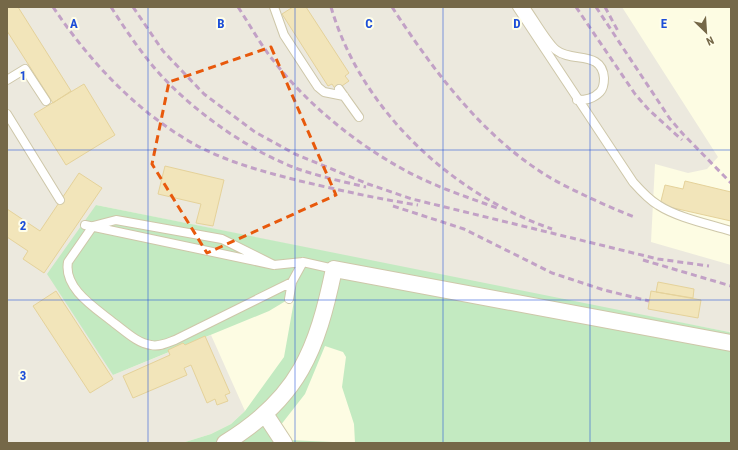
<svg xmlns="http://www.w3.org/2000/svg" width="738" height="450" font-family="'Roboto Condensed',sans-serif">
<style>
.industrial{fill:#ece9de}
.green{fill:#c3eac1;fill-rule:evenodd}
.building{fill:#f2e5ba;stroke:#e5d29a}
.lines{fill:none;stroke-linecap:round;stroke-linejoin:round}
.lane-casing{stroke:#cec7a9;stroke-width:10}
.street-casing{stroke:#cec7a9;stroke-width:18}
.lane{stroke:#fff;stroke-width:8}
.street{stroke:#fff;stroke-width:16}
.rail{stroke:#c2a1c6;stroke-width:3;stroke-dasharray:6 4;stroke-linecap:butt}
.marked{fill:none;stroke:#e8590c;stroke-width:3;stroke-dasharray:8 5;stroke-linejoin:round}
.grid{fill:none;stroke:#1d4ed8;stroke-width:1;stroke-opacity:0.55}
.grid-label{font-size:13px;text-anchor:middle;font-weight:bold;fill:#1d4ed8;stroke:#fffee9;stroke-width:4;stroke-linejoin:round;paint-order:stroke}
</style>
<rect width="100%" height="100%" fill="#fdfce3"/>
<path class="industrial" d="M7,7h615l96,150 -11,12 -19,4 -33,-9 -4,78 80,23v65l-2,2 -181,-35 -452,-92 17,170 98,-40 34,76 -14,13 -20,10 -29,9h-175z"/>
<path class="green" d="M96,205l633,127 2,1v110h-549l29,-9 20,-10 14,-13 39,-54 10,-56 -5,-2 -20,12 -156,64 -66,-101zM325,346l18,6 3,5 -4,30 12,37 1,19 -67,-3 -8,-14 25,-32z"/>
<path class="building" d="M9,7h9l53,84 -18,12 -46,-72v-23z
M293,7h13l43,66 -4,3 4,5 -13,9 -4,-6 -4,2 -46,-72z
M84,84l31,51 -49,30 -32,-51z
M165,166l59,14 -11,46 -17,-3 5,-19 -43,-10z
M79,173l23,15 -58,85 -21,-14 5,-8 -21,-14v-28l33,22z
M685,181l46,11v29l-71,-16 5,-20 18,4z
M658,282l36,7 -1,9 -37,-6z
M56,291l57,88 -23,14 -57,-87z
M651,291l50,9 -3,18 -50,-9z
M205,336l25,57 -5,2 3,6 -11,4 -2,-6 -8,4 -16,-38 -7,3 3,7 -54,23 -10,-22 47,-21 -2,-5 15,-7 2,2z"/>
<g class="lines">
<g class="lane-casing">
<path id="lane" d="M274,7l10,28 34,52 6,5 20,4
M517,7l116,175c8,9 15,17 25,23 20,13 51,19 73,26
M525,7c8,11 22,36 31,43 16,13 46,0 48,28 0,5 -1,11 -4,14 -7,7 -14,8 -23,8
M7,80l18,-11 21,32
M339,89l20,28
M7,114l53,86
M85,225l189,40 29,-3 31,7
M274,265l-52,-26 -106,-19 -23,6 -25,36c-5,27 29,47 46,61 11,8 23,20 37,22 8,2 16,-2 24,-5l117,-58
M289,299l3,-17 11,-20"/>
</g>
<g class="street-casing">
<path id="street" d="M265,414l19,29
M225,443c74,-45 92,-93 109,-174l397,74"/>
</g>
<use href="#lane" class="lane"/>
<use href="#street" class="street"/>
<path class="rail" d="M53,7c35,52 79,100 134,133 35,21 74,31 113,41 39,9 78,18 118,24
M111,7c14,22 29,44 46,64 37,41 93,81 144,99 21,7 43,12 65,17
M133,7l30,44 41,43 51,38 40,22 73,30 44,15 246,60 51,7
M238,7c12,18 22,37 35,53 32,42 81,82 126,107 31,18 65,29 98,41
M331,7c30,103 120,187 221,222
M392,7c43,66 93,133 162,173 26,14 53,26 80,37
M576,7l59,87 14,16 33,30
M596,7l74,112 13,15 48,49
M605,7l14,26
M393,206l71,23 88,44 52,17 45,11
M643,260l88,26"/>
</g>
<path class="marked" d="M271,47l65,148 -129,58 -55,-89 17,-82z"/>
<path class="grid" d="M148,7v436M295,7v436M443,7v436M590,7v436M7,150h724M7,300h724"/>
<g class="grid-label">
<text x="74" y="28">A</text>
<text x="221" y="28">B</text>
<text x="369" y="28">C</text>
<text x="517" y="28">D</text>
<text x="664" y="28">E</text>
<text x="23" y="80">1</text>
<text x="23" y="230">2</text>
<text x="23" y="380">3</text>
</g>
<rect width="738" height="450" fill="none" stroke="#756848" stroke-width="16"/>
<g transform="translate(706 32) rotate(155)" stroke="#fffee9" stroke-width="3" paint-order="stroke">
<path d="M0-3L7 15L0 10L-7 15Z" fill="#756848"/>
<text y="-6" font-size="11" font-weight="bold" text-anchor="middle" fill="#756848">N</text>
</g>
</svg>
